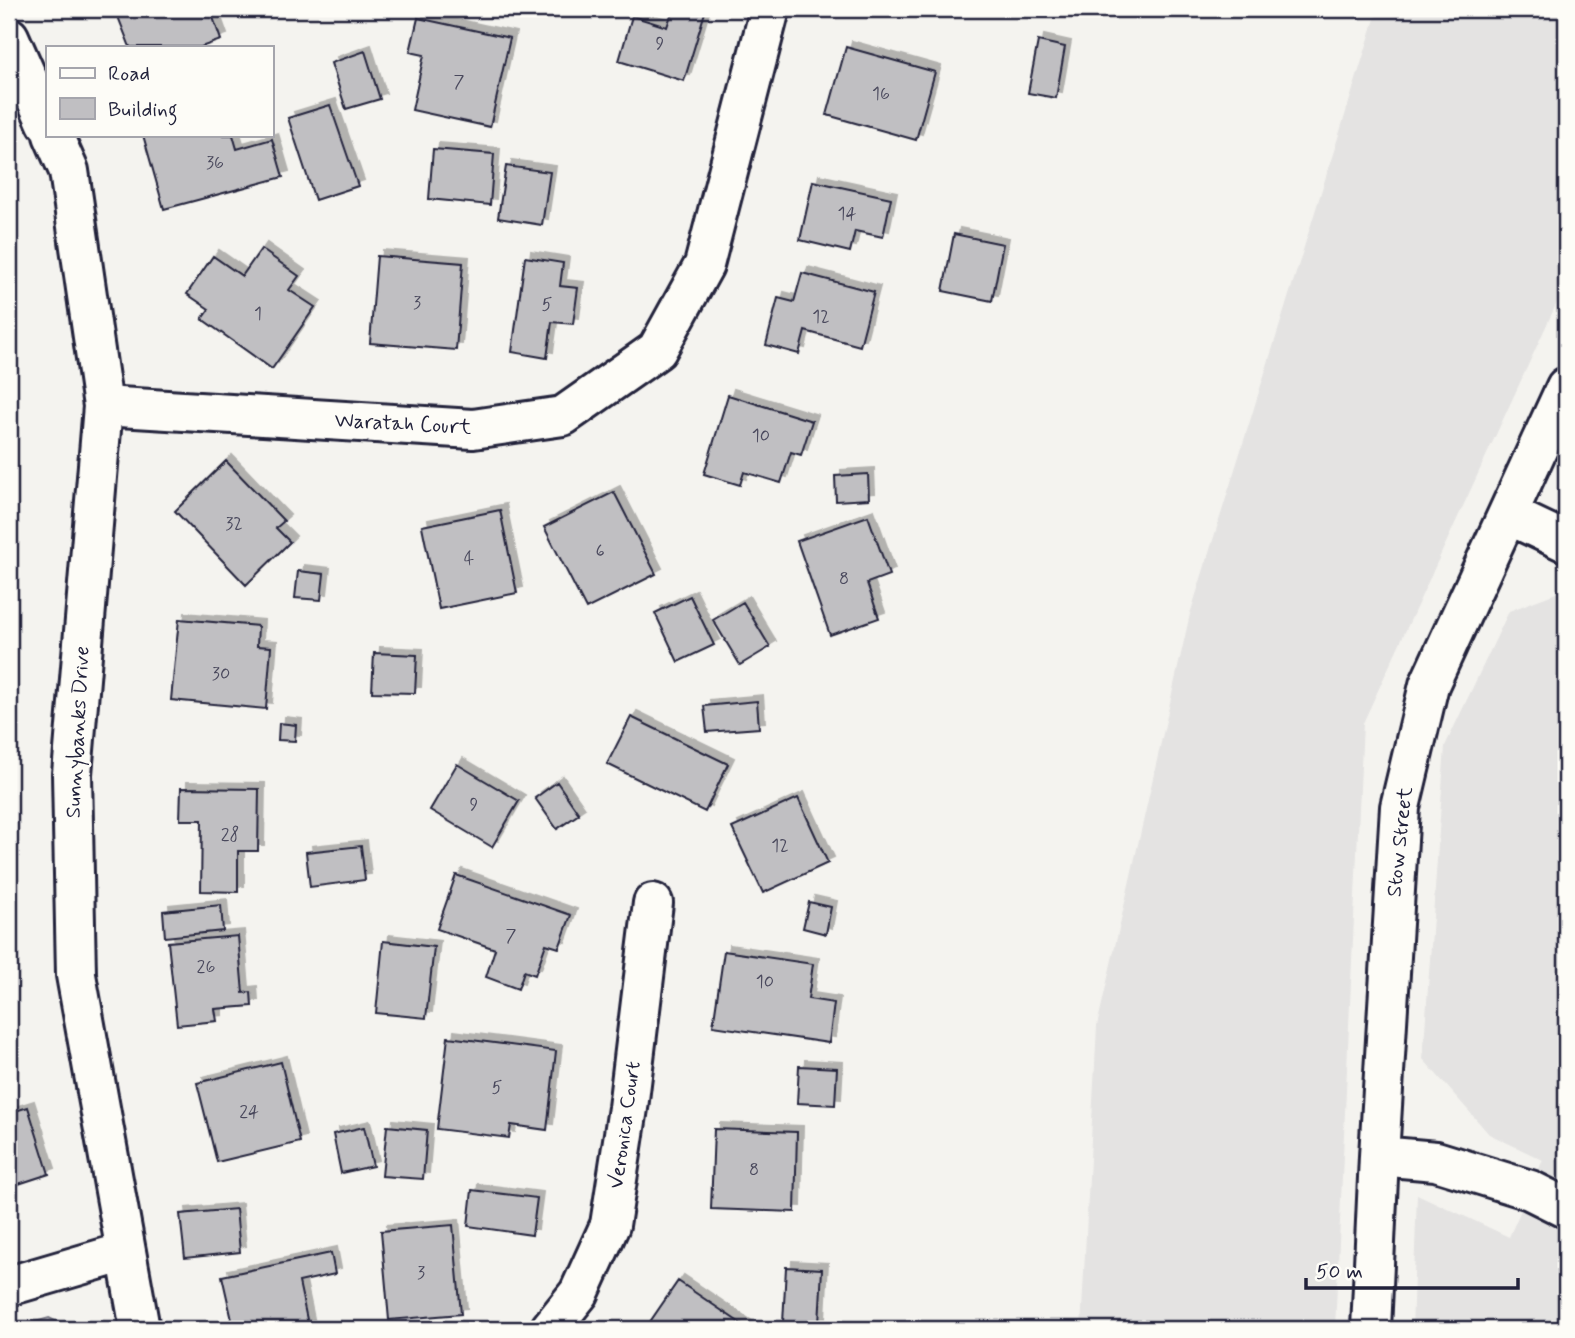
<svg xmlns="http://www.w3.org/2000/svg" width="1575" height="1338" font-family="Mynerve,sans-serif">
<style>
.built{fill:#e4e3e2}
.green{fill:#d5d4d5;stroke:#7c7b88;stroke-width:2}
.building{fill:#c0bfc2;stroke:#22223b;stroke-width:2;filter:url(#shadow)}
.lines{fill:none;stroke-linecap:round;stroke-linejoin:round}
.minor-casing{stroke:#22223b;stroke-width:44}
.minor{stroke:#fdfcf7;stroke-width:38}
.labels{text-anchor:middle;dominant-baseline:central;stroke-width:5;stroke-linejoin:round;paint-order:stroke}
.number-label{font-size:18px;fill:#4a495d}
.street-label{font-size:21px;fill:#22223b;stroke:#fdfcf7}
</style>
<defs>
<filter id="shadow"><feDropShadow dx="6" dy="-6" stdDeviation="0" flood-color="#0004"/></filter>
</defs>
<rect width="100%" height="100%" fill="#f4f3ef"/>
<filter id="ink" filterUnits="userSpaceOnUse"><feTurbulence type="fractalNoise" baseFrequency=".0143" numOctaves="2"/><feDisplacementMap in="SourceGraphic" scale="14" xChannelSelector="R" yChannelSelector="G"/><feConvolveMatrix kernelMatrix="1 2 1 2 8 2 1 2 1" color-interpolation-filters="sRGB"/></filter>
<g filter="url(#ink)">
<path class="built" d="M1378,9h188v274l-203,440 -28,606h-254l16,-303 93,-412z
M1564,590l2,1v738h-154l5,-135 92,43 34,-77 -54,-26 -66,-75 22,-313 64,-135z"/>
<path class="green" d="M49,1318l22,11h-60z"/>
<path class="building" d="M115,9h95l11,31 -20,7h-71z
M673,9h33l-22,72 -65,-20 13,-45 35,11z
M907,9h65v4z
M418,18l92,20 -20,89 -78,-17 12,-55 -14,-3z
M1038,41l27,6 -9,51 -28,-5z
M846,47l89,25 -19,68 -89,-25z
M365,51l15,48 -34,10 -15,-46z
M330,105l28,81 -43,14 -27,-82z
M143,135h90l4,14 35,-10 11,38 -119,32z
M433,149l61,5 -4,51 -61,-6z
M506,166l44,6 -8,53 -44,-7z
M813,181l78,17 -8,39 -28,-6 -5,21 -50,-12z
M954,234l49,10 -11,57 -49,-10z
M261,249l38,27 -10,14 26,17 -43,62 -70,-50 7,-10 -22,-15 26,-38 29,20z
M377,256l86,7 -7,87 -86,-7z
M525,257l38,6 -3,23 18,2 -5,36 -21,-2 -5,36 -35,-6z
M802,273l72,19 -14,54 -55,-15 -6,23 -33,-9 12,-47 16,4z
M728,395l84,26 -11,34 -10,-3 -10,31 -37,-11 -4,13 -36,-11z
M226,461l58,60 -8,7 14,14 -44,43 -71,-74z
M868,474l1,25 -33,2 -1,-25z
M614,492l42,82 -70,35 -42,-82z
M500,510l17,83 -78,16 -17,-83z
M868,516l21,59 -22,8 12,35 -49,17 -33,-94z
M298,571l26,3 -3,26 -26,-2z
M690,596l24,49 -36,17 -23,-49z
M743,602l27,45 -30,18 -27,-45z
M179,619l79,7 -1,20 14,1 -5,62 -95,-9z
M374,653l43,2 -2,38 -43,-1z
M757,701l2,27 -52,4 -3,-26z
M631,717l97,47 -23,48 -98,-48z
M279,723l17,2 -1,16 -17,-1z
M457,764l62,37 -27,46 -62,-37z
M557,782l22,32 -22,15 -22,-31z
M181,788l78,1 -1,62h-20v41l-37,-1 1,-71h-22z
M798,798l30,65 -65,30 -31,-65z
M361,846l4,34 -55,7 -4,-35z
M456,875l115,40 -12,33 -13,-4 -11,31 -11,-4 -6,18 -32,-12 9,-28 -58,-20z
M809,902l22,5 -5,27 -23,-6z
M221,905l2,26 -58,6 -2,-26z
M238,936l5,57 8,-1 1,14 -37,3 2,12 -40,4 -9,-83z
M383,941l51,6 -8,71 -50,-5z
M724,951l89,13 -5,35 26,4 -5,40 -116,-17z
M448,1037l108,14 -9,79 -36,-5 -2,13 -72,-9z
M281,1062l19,80 -83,20 -20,-79z
M799,1066l38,2 -2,37 -38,-2z
M28,1107l21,67 -40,13v-74z
M387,1126l40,4 -4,49 -41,-3z
M364,1127l9,39 -32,7 -8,-39z
M714,1129l83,3 -2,80 -84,-3z
M472,1190l65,8 -5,37 -64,-9z
M236,1209l4,43 -55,6 -5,-44z
M453,1225l8,89 -72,6 -8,-89z
M331,1253l4,21 -36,8 10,47h-75l-12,-53z
M786,1267l36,2 -3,55 -36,-1z
M678,1281l71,48h-104z"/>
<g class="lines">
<g class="minor-casing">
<path id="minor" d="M9,37l38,86
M53,135l16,36 34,235 -31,368 4,201 64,354
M103,406l370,23 90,-13 94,-66 47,-85 66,-256
M1509,515l57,27
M1379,1156l57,5 94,29 36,18
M9,1286l116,-34
M550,1329l29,-36 31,-68 18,-117 25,-205
M1371,1329l8,-173 21,-349 29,-122 137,-298"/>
</g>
<use href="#minor" class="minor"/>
</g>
</g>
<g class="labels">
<g class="number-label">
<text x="660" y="44">9</text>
<text x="459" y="82">7</text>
<text x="881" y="94">16</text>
<text x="215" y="163">36</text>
<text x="847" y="214">14</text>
<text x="417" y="303">3</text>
<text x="547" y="305">5</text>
<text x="258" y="314">1</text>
<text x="821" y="317">12</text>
<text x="761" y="436">10</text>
<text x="234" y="524">32</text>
<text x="600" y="551">6</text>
<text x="469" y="559">4</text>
<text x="844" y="579">8</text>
<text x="221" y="674">30</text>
<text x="474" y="805">9</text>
<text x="230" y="835">28</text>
<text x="780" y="846">12</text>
<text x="511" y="936">7</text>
<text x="206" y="967">26</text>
<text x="765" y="982">10</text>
<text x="497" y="1088">5</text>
<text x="249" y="1112">24</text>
<text x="754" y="1170">8</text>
<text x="421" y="1273">3</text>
</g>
<g class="street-label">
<text transform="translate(403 424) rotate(3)">Waratah Court</text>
<text transform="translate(78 732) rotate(-87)">Sunnybanks Drive</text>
<text transform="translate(1400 842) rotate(-84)">Stow Street</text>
<text transform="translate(625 1125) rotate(-82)">Veronica Court</text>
</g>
</g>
<rect width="1575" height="1338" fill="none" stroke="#fdfcf7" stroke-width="35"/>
<rect x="18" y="18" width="1540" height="1303" fill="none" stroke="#22223b" stroke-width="2.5" filter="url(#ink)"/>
<rect x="46" y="46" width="228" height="91" fill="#fdfcf7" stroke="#a5a5ac" stroke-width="2"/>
<rect x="60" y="68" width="35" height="10" fill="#fdfcf7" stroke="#a5a5ac" stroke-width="2"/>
<text x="108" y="80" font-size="21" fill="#22223b">Road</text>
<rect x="60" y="98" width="35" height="21" fill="#c0bfc2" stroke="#a5a5ac" stroke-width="2"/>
<text x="108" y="116" font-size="21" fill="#22223b">Building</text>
<path d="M1306 1278v10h212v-10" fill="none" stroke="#22223b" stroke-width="3.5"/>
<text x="1316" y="1278" font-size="21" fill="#22223b" stroke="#fdfcf7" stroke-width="5" paint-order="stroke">50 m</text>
</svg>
